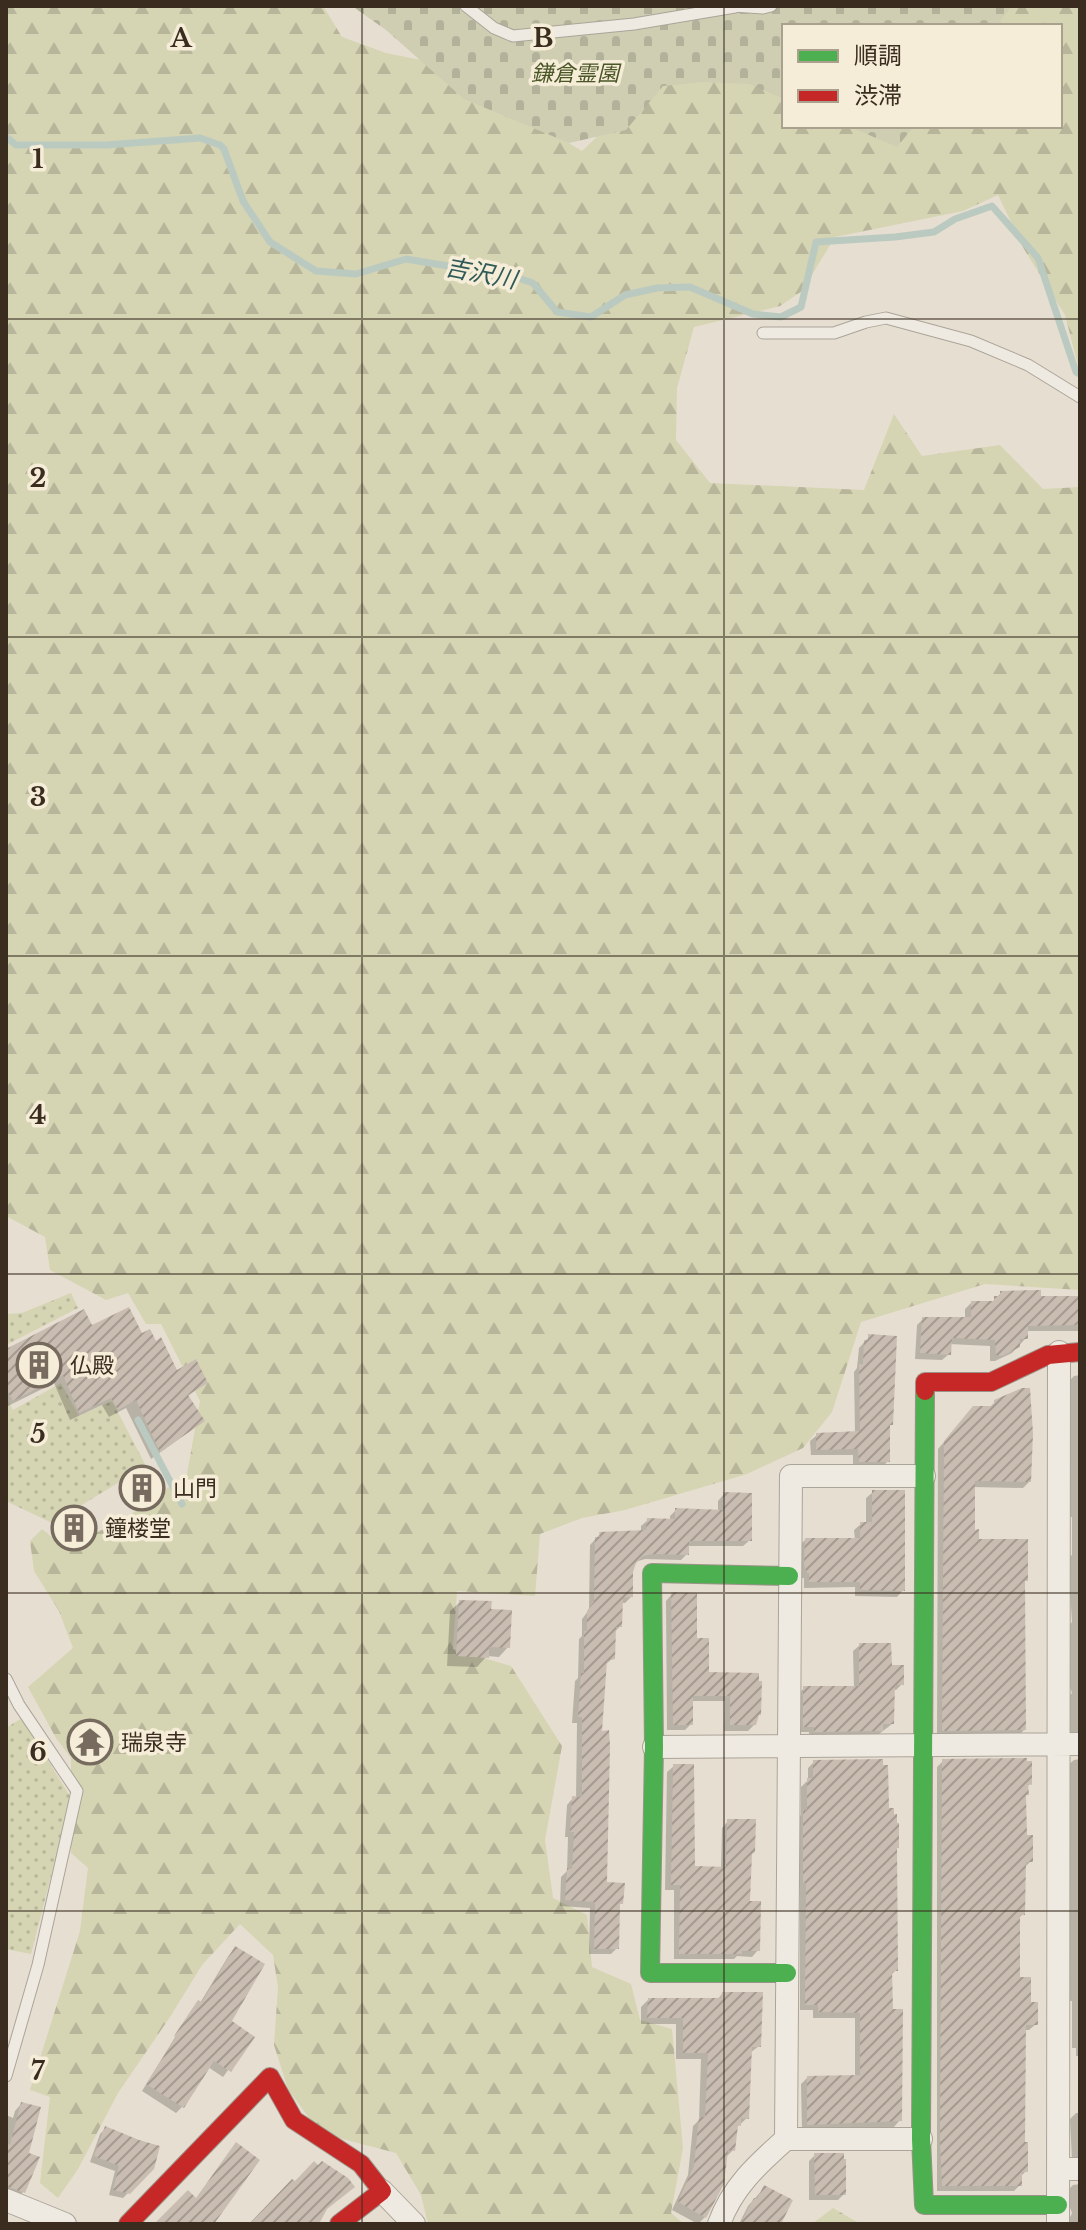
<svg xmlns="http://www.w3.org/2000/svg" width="1086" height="2230" font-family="'Libre Baskerville','Noto Sans JP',serif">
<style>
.grass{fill:url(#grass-dots)}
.forest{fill:url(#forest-firs)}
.cemetery{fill:url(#cemetery-stones)}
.shadow{fill:#0003}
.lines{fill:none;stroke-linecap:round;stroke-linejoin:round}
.stream{stroke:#bbcac1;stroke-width:7}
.building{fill:url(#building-hatch)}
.lane-casing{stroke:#aba499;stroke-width:13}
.street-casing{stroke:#aba499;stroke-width:24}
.fast-casing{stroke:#9b9388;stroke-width:20}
.jam-casing{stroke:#9b9388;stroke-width:20}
.lane{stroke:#eeeae1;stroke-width:11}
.street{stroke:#eeeae1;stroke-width:22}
.fast{stroke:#4caf50;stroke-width:18}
.jam{stroke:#c62828;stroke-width:18}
.grid{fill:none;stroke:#3a2d20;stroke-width:2;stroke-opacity:0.55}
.labels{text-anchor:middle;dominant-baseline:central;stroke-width:7;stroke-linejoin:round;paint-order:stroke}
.park-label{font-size:22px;font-style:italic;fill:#4b5627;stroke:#f5edd7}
.poi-label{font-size:22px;fill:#3a2d20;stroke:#f5edd7;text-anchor:start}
.water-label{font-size:24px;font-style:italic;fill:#305a57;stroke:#f5edd7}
.grid-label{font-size:26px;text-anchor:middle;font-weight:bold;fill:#3a2d20;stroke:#f5edd7;stroke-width:7;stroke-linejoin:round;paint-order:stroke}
</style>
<defs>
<pattern id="grass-dots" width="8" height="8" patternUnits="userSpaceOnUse" patternTransform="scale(2)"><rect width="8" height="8" fill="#d5d4b3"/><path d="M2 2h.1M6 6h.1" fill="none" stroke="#b8b69a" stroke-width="1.8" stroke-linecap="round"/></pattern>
<pattern id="forest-firs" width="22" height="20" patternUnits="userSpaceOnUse" patternTransform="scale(2)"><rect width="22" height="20" fill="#d5d4b3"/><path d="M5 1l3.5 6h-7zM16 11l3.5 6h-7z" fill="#b8b69a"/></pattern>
<pattern id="cemetery-stones" width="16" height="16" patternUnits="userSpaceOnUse" patternTransform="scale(2)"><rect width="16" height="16" fill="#cfceb2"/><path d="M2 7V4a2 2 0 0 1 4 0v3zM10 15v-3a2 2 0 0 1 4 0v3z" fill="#b2b199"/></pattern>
<pattern id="building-hatch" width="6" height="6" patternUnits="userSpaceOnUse" patternTransform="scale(2)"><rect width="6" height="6" fill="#c9bdb1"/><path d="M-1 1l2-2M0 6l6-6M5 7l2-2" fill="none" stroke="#a49a90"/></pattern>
</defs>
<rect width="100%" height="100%" fill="#e6ded0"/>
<path class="grass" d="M71,1293l7,15 -72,37v-31l16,-1z
M61,1383l18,33 33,-15 34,65 -94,57 -46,-22v-104l7,13z
M22,1718l49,80 -40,156 -25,-5v-221z"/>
<path class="forest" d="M6,6h317l19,31 44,16 50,10 146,88 39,-37 24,-73 139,42v43h276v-100h-72l18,-20h74v367l-15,-58 -41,-66 -26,-54 -35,16 -128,26 -33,54 -22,15 -86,21 -17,61 -1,52 34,43 154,7 30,-76 28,42 78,-11 43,44 37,-2v803l-95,-6 -124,38 -29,90 -29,36 -56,26 -122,36 -43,8 -42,16 -5,62 -78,-5 -4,58 58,17 51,80 -17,94 8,58 34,17 5,52 39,17 9,36 32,9 11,119 -12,65 13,11h-256l-7,-29 -25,-42 -76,-20 -32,-44 -14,-44 4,-58 -5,-32 -33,-31 -38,41 -32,52 -52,76 -40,76 -20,29 -18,-15 10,-86 -20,-7 50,-159 8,-63 -17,-15v-95l-15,-20 -28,-51 45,-39 -14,-37 -25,-40 -4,-30 12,-12 23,19 61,-30 61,-44 13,-73 -39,-77h-15l-18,-31 -22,7 -56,-30 -5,-33 -39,-21z
M833,2208l24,14 -2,2h-43z"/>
<path class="cemetery" d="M352,6h660l-16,20h-212v73l-35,-15 -47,-2 -39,4 -37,44 -57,13 -105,-44 -78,-69z
M848,126h66l-17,21z"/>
<path class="shadow" d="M1001,1293l38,5h41v33h-54v7l-14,15 -17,8h-5v-15l-41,-2v10l-7,6 -27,-1 2,-34 6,-6h42v-10l6,-6h20z
M91,1328l50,8 35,36 29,10 -18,15 15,23 -9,9 -42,30 -25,-51 -17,9 -7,-12 -32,15 -16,-37 -48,24v-56z
M869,1337l22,87 -3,3v34l-6,6h-29v-12h-42l-1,-14 7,-6 38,-1 -1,-62 3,-4 2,-20z
M1080,1375v363l-13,-2v-38l5,-5 -5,-15 1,-52 4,-4 -4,-64 4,-3v-38h-4v-135l6,-6z
M995,1402l34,80 -6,6 -50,-1v45l4,9 49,39 -3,3 1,147 -6,6h-81l1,-287 29,-34 22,-7z
M873,1492l30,98 -6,7 -42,-1v-9l-51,1v-10h-3l-2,-32 6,-6h50l-1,-10 7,-6h5v-26z
M724,1494l26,46 -7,6h-56v8l-6,6 -36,-1 -10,3 -4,10v25l-6,6h-4l-1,23 -6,7 -1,25 -8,7 -5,68 5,151 16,19 -4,4v41l-6,6h-22l1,-46 -30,-2 1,-29 6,-6 1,-34h-3l2,-32 6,-7 3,1 1,-76h-5l3,-42 3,-3 1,-39 3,-3v-17l7,-9 1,-65 10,-11 41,-1v-7l7,-6 22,1v-5l6,-6 42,2v-11z
M61,1523l23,13 -17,8 -9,-18z
M672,1594l23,46 12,34 49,44 -1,6 -7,7h-24l1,-30h-34v23l-6,6h-18l-1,-129z
M460,1602l29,9 19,36 -9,10 -12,-1 -10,11 -30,-1 3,-55z
M860,1645l30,22 12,17 -6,6h-3l-1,34 -17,13h-66v-5h-11v-38l6,-6h50l-1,-37z
M1080,1759v297h-4v-8h-4v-47h-5v-235l7,-6z
M943,1761l87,23 -4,3 -2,9 1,41 6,24 -7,7 -1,46 -5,5v60l18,45 -7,6h-5l-1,114 3,27 -6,6v8l-6,6h-77v-424z
M814,1762l73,48 8,39 1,121 -6,6 10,144 -6,7 -92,3 -1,-46 6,-6 48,-1v-59h-42v-8h-13v-121h-2l-1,-70 4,-4v-28l7,-7v-12z
M674,1766l19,102 28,1 1,-41 6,-7 22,34 -2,48 10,47 -6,7 -15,-1 -3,3h-60v-69h-9l2,-118z
M235,1949l-6,73 23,16 -29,39 -15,-10 -26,40 -6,6 -34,-22 51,-83 7,-5 29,-48z
M722,1994l37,52 -9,7 -3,65 -11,10 -3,22 -7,7 -21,60 -7,7 -26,-14 16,-35 5,-49 6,-6 2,-61h-25v-35h-35v-17l7,-7h69z
M21,2104l6,50 -4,38 -6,6 -11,-4v-79l7,3 2,-7z
M1076,2113h4v50l-8,-2 -2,-42z
M105,2129l48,39 -30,30 -14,-3 6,-24 -25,-9 10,-28z
M815,2155l29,39 -6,6h-29v-39z
M1080,2184v40h-13l5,-11 -5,-13v-9l6,-6z
M765,2187l14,37h-40l9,-18z"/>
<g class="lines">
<path class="stream" d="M6,137l10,8h90l94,-7 20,7 4,4 19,52 27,41 46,29 40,3 50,-15 109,18 18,6 24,29 34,5 34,-22 32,-7 33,-1 63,27 28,3 20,-10 15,-65 79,-5 39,-5 21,-13 37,-13 46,52 38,114 4,2
M138,1420l44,84"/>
</g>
<path class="building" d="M1041,1290v6h39v29l-52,1v13h-8v8l-18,9 -6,-1 -1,-15 -43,-2 -1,17 -31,-2 2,-36h49v-16h23v-5h6v-5z
M129,1307l13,26 8,-4 6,12 5,-4 16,33 19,-11 12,24 -20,12 17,26 -45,31 -24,-52 -18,10 -7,-12 -32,15 -16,-38 -50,26 -7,-13v-39l78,-40 8,16z
M868,1334l29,2 -4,89h-3v37h-31l-1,-13 -42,1v-17l44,-2 -1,-67h4l1,-24h4z
M1022,1388h8l3,46 -2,48 -56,-1v49l4,-1v10h49v42h-3l1,149 -84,1 2,-290 29,-35h21v-6z
M872,1490h33v101l-45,-1v-8h-51v-9h-2l-3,-8 1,-27h55v-16h12z
M723,1492l29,1v48h-63v14l-37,-1 -9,2 -7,7 -3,9v25l-10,1 -1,29h-6l-1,32 -8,2 -5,70 7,-1 1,17 -3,135 18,1 -2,21h-3l-1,45h-25l1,-47 -30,-2 2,-32 5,1 2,-37h-4l2,-36 10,1v-80h-4l3,-44h3v-42h3v-20l7,-9 1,-65h5l-1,-5 47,-2 1,-12 28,1v-11l48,2z
M79,1512l10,22 -19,9 -11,-21z
M671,1592l26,1v45h12v34l50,1v8h3l-1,34h-2l-3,10h-26v-29h-37v29h-20z
M459,1600l33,1 -1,8 21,1 -2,38 -21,-1v11l-33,-2z
M859,1643h32l1,22h12v20h-9l-1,39h-11v7l-69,1v-5h-11v-41h56z
M1027,1758v3h5v24l-4,-1 1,11h-3l1,40h6v27h-7l-1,53h-5v62h11v25h7v23h-12l-1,117h3v30h-6v14h-80l-2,-47 2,-380z
M883,1759v6h5l1,43h5v6h3v9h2v25h-2l1,123h-6l1,38h10l-1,112 -95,4v-49l53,-1v-62l-42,-1v-7h-13l1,-122h-3v-73h4v-32h6v-18z
M673,1764h21l1,102 31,1 1,-48h29l-1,33 -3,2 -2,47h11l-1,50h-18v3h-63l1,-69h-9z
M235,1946l30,18 -33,57 23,16 -24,35 -17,-11 -30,47 -38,-24 30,-47 -2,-1 24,-36 4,2z
M722,1992h41l-2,55h-9l-3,72 -8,-1v8l-3,-1 -3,26 -7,-1 -4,34 -18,34 -28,-16 16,-36 5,-49h6l3,-64h-25v-35h-36l1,-20h73z
M21,2102l20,5 -12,46 11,4 -15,36 -19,-7v-43l4,2z
M105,2126l34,14 21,6 -6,23 -24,25 -17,-4 6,-24 -25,-10z
M236,2142l24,18 -46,64h-60l34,-34 8,8z
M814,2153h30v6h2v36h-31z
M314,2161l4,4 4,-4 26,17 7,9 -28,22 -8,15h-70l43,-45 3,2z
M764,2185l29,15 -12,24h-41l14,-26 3,1z"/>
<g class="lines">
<g class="lane-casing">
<path id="lane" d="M466,6l28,22 19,8 121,-12 101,-17
M733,6l30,2 8,-2
M763,333h71l32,-11 20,-4 85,23 57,24 52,32
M6,1679l13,26 58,86 -39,174 -32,111"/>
</g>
<g class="street-casing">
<path id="street" d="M654,1747l426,-3
M786,2139l5,-663h133
M1058,2169h22
M382,2191l32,33
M6,2200l59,24
M719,2224c13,-37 39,-60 67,-85h135
M1058,2224l1,-872"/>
</g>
<g class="fast-casing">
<path id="fast" d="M925,1391l-4,748 3,66h134
M787,1973h-137l4,-226 -2,-174 137,3"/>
</g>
<g class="jam-casing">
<path id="jam" d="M925,1391v-9h66l57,-27 32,-3
M128,2224l142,-147 24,43 67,44 21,27 -43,33"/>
</g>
<use href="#lane" class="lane"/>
<use href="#street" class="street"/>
<use href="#fast" class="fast"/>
<use href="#jam" class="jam"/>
</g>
<path class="grid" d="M362,6v2218M724,6v2218M6,319h1074M6,637h1074M6,956h1074M6,1274h1074M6,1593h1074M6,1911h1074"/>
<defs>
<g id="building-ring" transform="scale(2.3)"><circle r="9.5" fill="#f5edd7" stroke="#766b5e" stroke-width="1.5"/><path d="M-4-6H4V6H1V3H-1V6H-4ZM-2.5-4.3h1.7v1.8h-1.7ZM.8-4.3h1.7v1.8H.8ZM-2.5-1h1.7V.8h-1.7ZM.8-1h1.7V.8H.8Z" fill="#766b5e"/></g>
<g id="temple-ring" transform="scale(2.3)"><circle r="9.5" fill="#f5edd7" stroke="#766b5e" stroke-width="1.5"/><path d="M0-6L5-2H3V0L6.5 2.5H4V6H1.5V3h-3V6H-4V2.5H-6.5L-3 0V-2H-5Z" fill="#766b5e"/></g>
</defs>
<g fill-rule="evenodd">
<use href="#building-ring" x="39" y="1365"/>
<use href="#building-ring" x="142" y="1488"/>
<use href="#building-ring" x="74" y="1528"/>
<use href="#temple-ring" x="90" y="1742"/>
</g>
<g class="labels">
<g class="park-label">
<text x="575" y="73">鎌倉霊園</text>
</g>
<g class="poi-label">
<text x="70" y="1365">仏殿</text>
<text x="173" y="1488">山門</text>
<text x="105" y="1528">鐘楼堂</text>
<text x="121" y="1742">瑞泉寺</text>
</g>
<g class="water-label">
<text transform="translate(481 273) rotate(11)">吉沢川</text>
</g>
</g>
<g class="grid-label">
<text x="181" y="47">A</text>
<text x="543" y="47">B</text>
<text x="38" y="168">1</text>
<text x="38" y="487">2</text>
<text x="38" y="806">3</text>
<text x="38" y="1124">4</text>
<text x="38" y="1443">5</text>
<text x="38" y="1761">6</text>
<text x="38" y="2080">7</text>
</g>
<rect width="1086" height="2230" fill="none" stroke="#3a2d20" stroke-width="16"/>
<rect x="782" y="24" width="280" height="104" fill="#f5edd7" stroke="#aaa08e" stroke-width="2"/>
<rect x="798" y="50" width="40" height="12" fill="#4caf50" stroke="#aaa08e" stroke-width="2"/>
<text x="854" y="64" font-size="24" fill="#3a2d20">順調</text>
<rect x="798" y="90" width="40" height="12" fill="#c62828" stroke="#aaa08e" stroke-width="2"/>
<text x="854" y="104" font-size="24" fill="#3a2d20">渋滞</text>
</svg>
